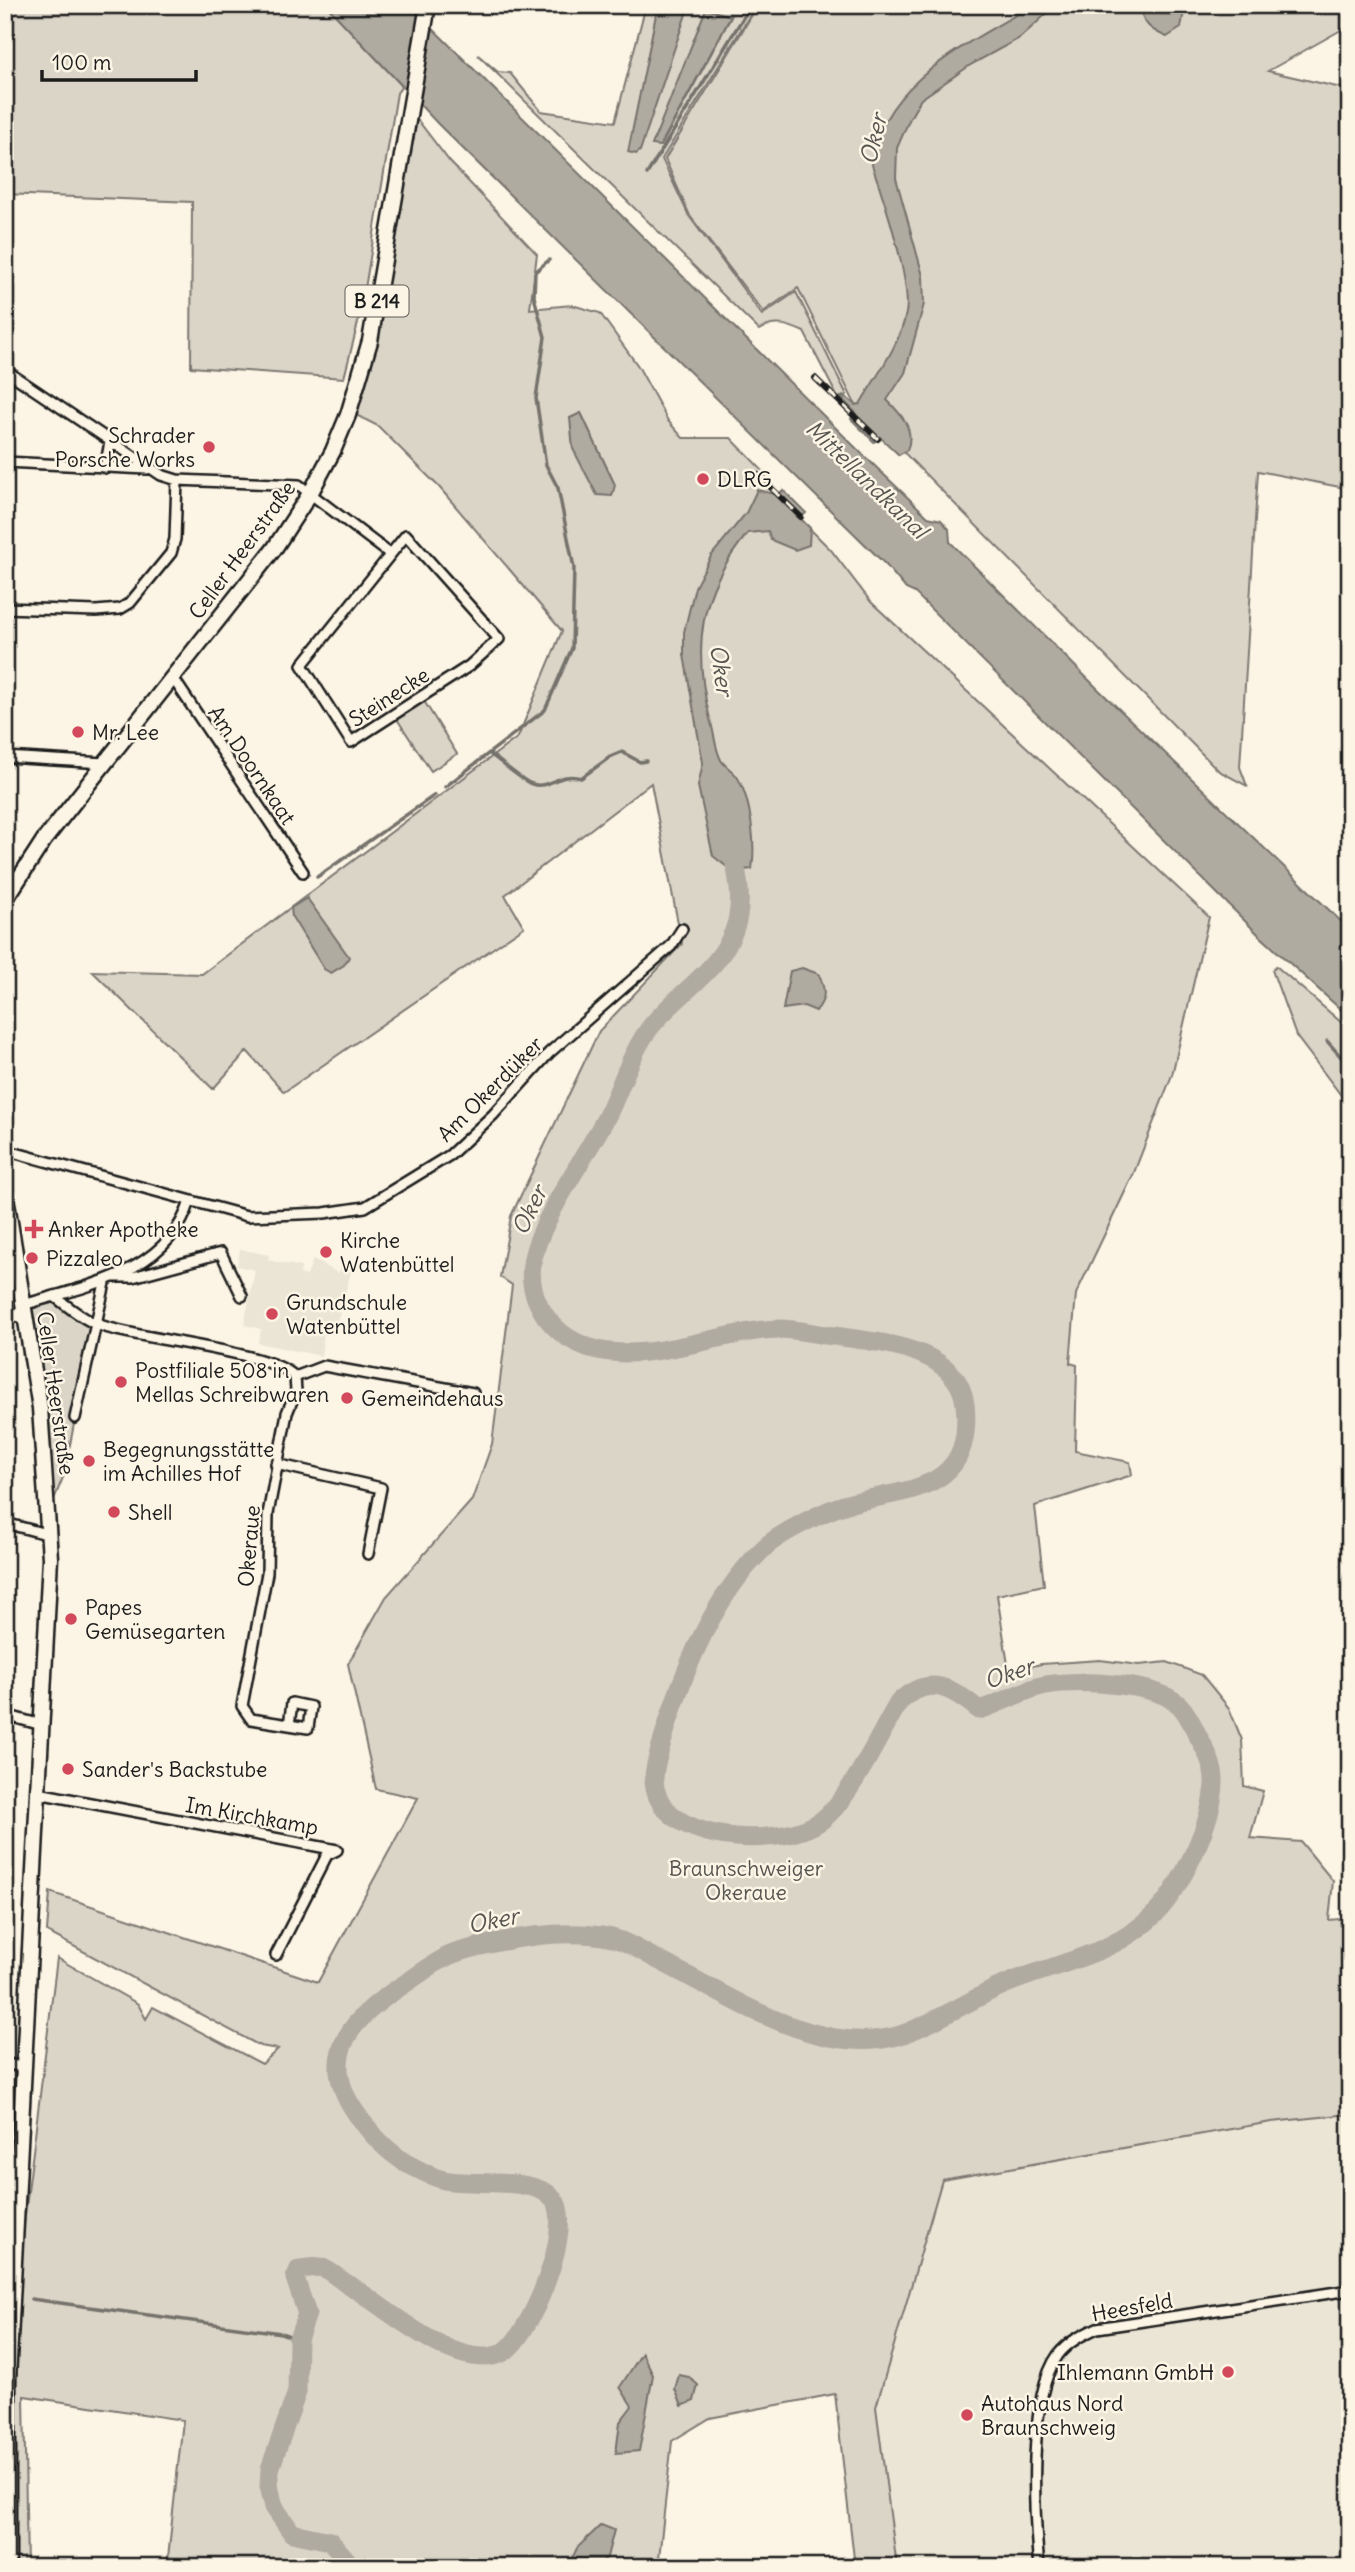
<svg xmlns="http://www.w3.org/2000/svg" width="1355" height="2572" font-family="Delius,sans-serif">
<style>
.built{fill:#ebe5d6}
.green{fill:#dbd5c8;stroke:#7c7872;stroke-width:2;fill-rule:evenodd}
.water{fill:#b0aba1;stroke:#75726c;stroke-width:2}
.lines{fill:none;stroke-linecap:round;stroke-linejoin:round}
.stream{stroke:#75726c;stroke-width:3.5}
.river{stroke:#b0aba1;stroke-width:19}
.minor-casing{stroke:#1c1c1c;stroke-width:14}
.secondary-casing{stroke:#1c1c1c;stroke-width:18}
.primary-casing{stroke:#1c1c1c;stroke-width:19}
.minor{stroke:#fcf5e5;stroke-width:9}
.secondary{stroke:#fcf5e5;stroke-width:12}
.primary{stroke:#fcf5e5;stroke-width:14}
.rail-casing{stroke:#1c1c1c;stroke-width:6}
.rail{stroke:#fcf5e5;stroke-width:3.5;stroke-dasharray:10;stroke-linecap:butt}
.poi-dot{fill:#d1495b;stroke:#fcf5e5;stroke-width:2.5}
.labels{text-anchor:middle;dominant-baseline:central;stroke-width:5;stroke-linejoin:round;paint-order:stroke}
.shield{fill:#fcf5e5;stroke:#5f5d58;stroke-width:2}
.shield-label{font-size:19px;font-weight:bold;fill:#1c1c1c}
.poi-label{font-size:21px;fill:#1c1c1c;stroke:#fcf5e5;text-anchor:start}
.street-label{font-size:21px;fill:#1c1c1c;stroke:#fcf5e5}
.park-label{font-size:21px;fill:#555450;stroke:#fcf5e5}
.water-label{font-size:23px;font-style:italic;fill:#575551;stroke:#fcf5e5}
</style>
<rect width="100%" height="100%" fill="#fcf5e5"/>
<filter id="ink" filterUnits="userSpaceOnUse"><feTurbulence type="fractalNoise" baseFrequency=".0143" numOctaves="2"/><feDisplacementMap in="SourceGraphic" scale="14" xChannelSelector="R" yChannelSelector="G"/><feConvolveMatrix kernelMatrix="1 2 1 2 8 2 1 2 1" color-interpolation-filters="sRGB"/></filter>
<g filter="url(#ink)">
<path class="built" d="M240,1249l29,6 -1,5 33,7 -1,7 7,2 6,-17 25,14 9,-14 7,2 -20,73 -10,-2 -3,24 -63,-13 3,-14 -17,-4 11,-55 -18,-4z
M1350,2114v451l-453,2 -21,-160 66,-227 329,-58z"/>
<path class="green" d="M5,5h321l76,81 -5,7 -35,214 -18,71 -153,-11 1,-165 -187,-8z
M646,5h12l-29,147 58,-143 -20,-4h89l-94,154 27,57 73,99 34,-23 51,103 -9,3 -34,-66c-16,-7 -29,-12 -45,-2l-281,-275 20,17 12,1 31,38 74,11zM706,9l25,8 -70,129 -8,-1z
M758,5h592v20l-82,46 82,19v399l-92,-18 -18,296 7,19 -28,-15 -365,-369 -56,-114 -35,24 -73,-96 -25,-57z
M417,119l33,43 87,92 -7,55 42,-4 28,8 38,53 30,55 15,17h48l31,32 14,25 55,55 40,52 338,315 -37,158 -39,100 -57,119 -6,69 7,2 -2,86 55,11 2,13 -97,31 9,79 -47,10 12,76 32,-7 59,-4 39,5 28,-3 35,13 27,33 13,32 2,46 19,5 -13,47 51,4 32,39 -4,39 21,-2v196l-79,8 -329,58 -66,227 21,160h-42l-20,-173 -125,24 -38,23 -14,126h-491l16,-147 -159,-24 3,171h-13l4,-295 39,-314 81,46 8,15 7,-12 109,57 16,-15 -18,-3 -213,-114 3,-40 268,90 100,-184 -42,-9 -28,-125 38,-67 86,-97 20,-56 20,-159 -12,-8 11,-61 88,-185 83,-87 -31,-161 -146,112 19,32 -240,165 -37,-41 -34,38 -121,-118 110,3 316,-237 44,-106 -123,-144 -61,-61 -22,-11 17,-62zM581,413l34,72 -45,-67z
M424,701l33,53 -26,17 -34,-52z
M1276,966l74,64v77l-54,-71 -24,-66z
M54,1296l40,27 -30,152 -15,37 -26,-207z"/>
<path class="water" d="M326,5h83l445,441 74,71 13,3 8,9 1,13 149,148 251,240v88l-90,-82 -345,-343 -9,-4 -20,-24 -447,-440z
M658,5l30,3 -48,143 -4,3 -8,-2z
M1033,5h23l-36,33 -48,26 -51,35 -11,19 -13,30 -1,30 27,98 1,28 -19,69 -18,27c13,13 29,29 20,50l-8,5 -19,-18 -6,5 -23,-23 5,-6 -15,-15 5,-1 9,8 5,-1c16,-28 40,-59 46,-91 6,-30 -23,-117 -34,-148 6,-81 99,-123 161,-160z
M1139,5h46l-4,23 -14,9c-17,-7 -24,-13 -28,-32z
M706,9l25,7 -71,130 -8,-1z
M581,413l34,72 -3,11 -15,-1 -24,-46 -3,-31z
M757,490l21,5 5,-5 23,23 -6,5 10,10 -1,17 -14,5 -24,-10 -3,-9 -20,2c-49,58 -56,114 -38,186 4,12 5,30 11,41 5,8 15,12 18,20 12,22 17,65 13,89l-20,2 -19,-15 -15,-70 5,-23 -19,-108v-23l11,-45 16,-31 35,-43z
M307,898l42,59 -5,8 -13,8 -7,-4 -32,-52 -1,-9z
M802,968l17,6c6,15 8,24 -3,37l-12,-5 -21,3 7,-38z
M642,2353l11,22 -14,76 -23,2 4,-31 12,-16 -12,-19z
M679,2375l10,2 9,8 -4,16 -12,5 -7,-17z
M601,2525l13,5 -7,27 -10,10h-29l9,-19z"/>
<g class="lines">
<path class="stream" d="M647,174l104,-169
M490,754c10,7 34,28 42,30 16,6 28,-13 49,-6l29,-21 12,-5 18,10 6,-1
M445,787l100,-77 27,-62 2,-80 -16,-80 -12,-23 -10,-67 9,-61 -11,-40 1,-25 14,-12
M317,877l118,-82
M1327,1041l23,26
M31,2299l250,34 17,6"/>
<path class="river" d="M353,2567l-23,-26 -38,-8 -18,-26 -5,-21 1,-17 27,-77 1,-53 9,-25 -12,-36 4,-9c2,0 19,-2 21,-2 8,2 19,12 26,16 38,22 108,89 154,71 29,-11 77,-131 53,-156 -21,-22 -80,-12 -109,-18 -12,-3 -27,-11 -38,-17 -21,-13 -36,-30 -50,-50 -42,-60 0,-98 50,-130 17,-11 35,-26 53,-31 44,-13 107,-25 153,-14 15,3 32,15 46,22 68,34 160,98 239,76 29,-8 73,-36 102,-49 53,-24 114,-30 157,-74 26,-27 56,-90 58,-129 1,-17 -8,-34 -16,-48 -13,-27 -18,-38 -50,-46 -30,-7 -71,-10 -102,-5 -16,2 -47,19 -67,25 -28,-23 -50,-36 -80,-8 -20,33 -48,96 -77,118 -44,33 -186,23 -166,-56 20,-75 51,-161 108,-216 16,-15 62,-38 83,-44 63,-16 127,-12 118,-100 -7,-57 -88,-62 -131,-68 -18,-2 -38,-7 -56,-7 -72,2 -177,60 -232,-12 -11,-16 -17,-33 -14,-53 5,-41 56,-110 76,-150 14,-29 22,-59 41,-85 28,-37 76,-60 88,-108 6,-25 0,-50 -6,-74"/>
<g class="minor-casing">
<path id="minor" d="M5,370l156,105 16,5 122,5 91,69
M5,462l142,7
M105,468l5,-26
M406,535l93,104 -30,27 -118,76 -49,-77z
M5,608l91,3 24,-2 10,-6 41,-50 4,-14 2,-59
M173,678l130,194
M5,757l99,6
M5,1150l242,66 77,-3 41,-6 85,-52 43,-40 56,-62 122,-107 11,-17
M113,1277h20l88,-24 21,43
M54,1296c12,9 26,21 40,27 40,17 177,27 201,54l29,-11 149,27
M23,1305c63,-19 145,-32 167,-104
M75,1418l30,-135
M276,1464l105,24 -13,66
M5,1523l45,12
M5,1715l37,10
M289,1725l3,-22 19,4 -3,21 -57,-9 -9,-13 25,-133 1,-59 19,-101 9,-22 -1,-14
M38,1793l299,57 -10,5 -51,100
M5,2063l19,5
M1039,2567c-5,-53 -12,-169 19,-212 10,-13 24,-20 39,-27l253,-38"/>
</g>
<g class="secondary-casing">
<path id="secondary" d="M5,1313l20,3"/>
</g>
<g class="primary-casing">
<path id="primary" d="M5,900l39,-60 230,-291 37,-57 22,-41 15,-36 22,-74 58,-336
M5,1191l35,217 10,150 -42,821v188"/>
</g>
<use href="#minor" class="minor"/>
<use href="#secondary" class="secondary"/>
<use href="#primary" class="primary"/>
<g class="rail-casing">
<path id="rail" d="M815,378l63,61
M758,475l43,42"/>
</g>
<use href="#rail" class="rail"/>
</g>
</g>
<g class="poi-dot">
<circle cx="209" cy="447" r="7"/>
<circle cx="703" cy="479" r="7"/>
<circle cx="78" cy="732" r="7"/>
<path d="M30.5 1218.5h7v7h7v7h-7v7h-7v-7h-7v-7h7z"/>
<circle cx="326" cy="1252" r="7"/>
<circle cx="32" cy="1258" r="7"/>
<circle cx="272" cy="1314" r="7"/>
<circle cx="121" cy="1382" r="7"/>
<circle cx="347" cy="1398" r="7"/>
<circle cx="89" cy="1461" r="7"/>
<circle cx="114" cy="1512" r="7"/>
<circle cx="71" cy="1619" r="7"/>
<circle cx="68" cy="1769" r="7"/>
<circle cx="1228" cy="2372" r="7"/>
<circle cx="967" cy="2415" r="7"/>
</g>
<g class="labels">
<rect class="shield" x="345.5" y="285.5" width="63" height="31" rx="5"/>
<g class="shield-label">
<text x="377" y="301">B 214</text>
</g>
<g class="poi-label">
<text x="195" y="435" text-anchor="end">Schrader<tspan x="195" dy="24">Porsche Works</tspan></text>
<text x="717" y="479">DLRG</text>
<text x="92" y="732">Mr. Lee</text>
<text x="48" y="1229">Anker Apotheke</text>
<text x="340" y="1240">Kirche<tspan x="340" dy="24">Watenbüttel</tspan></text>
<text x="46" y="1258">Pizzaleo</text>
<text x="286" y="1302">Grundschule<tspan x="286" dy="24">Watenbüttel</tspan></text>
<text x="135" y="1370">Postfiliale 508 in<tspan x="135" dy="24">Mellas Schreibwaren</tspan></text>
<text x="361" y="1398">Gemeindehaus</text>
<text x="103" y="1449">Begegnungsstätte<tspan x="103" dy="24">im Achilles Hof</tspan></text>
<text x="128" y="1512">Shell</text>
<text x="85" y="1607">Papes<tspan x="85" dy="24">Gemüsegarten</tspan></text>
<text x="82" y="1769">Sander's Backstube</text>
<text x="1214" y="2372" text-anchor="end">Ihlemann GmbH</text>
<text x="981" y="2403">Autohaus Nord<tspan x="981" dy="24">Braunschweig</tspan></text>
</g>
<g class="street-label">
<text transform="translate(242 550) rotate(-54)">Celler Heerstraße</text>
<text transform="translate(389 697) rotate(-33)">Steinecke</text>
<text transform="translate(252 765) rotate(56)">Am Doornkaat</text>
<text transform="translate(490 1089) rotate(-45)">Am Okerdüker</text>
<text transform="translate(56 1393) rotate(82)">Celler Heerstraße</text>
<text transform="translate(249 1546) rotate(-85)">Okeraue</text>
<text transform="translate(252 1816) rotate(10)">Im Kirchkamp</text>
<text transform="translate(1132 2307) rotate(-10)">Heesfeld</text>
</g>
<g class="park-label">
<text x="746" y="1868">Braunschweiger<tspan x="746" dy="24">Okeraue</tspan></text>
</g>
<g class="water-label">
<text transform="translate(873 139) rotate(-77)">Oker</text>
<text transform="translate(867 479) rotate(44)">Mittellandkanal</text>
<text transform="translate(722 670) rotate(82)">Oker</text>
<text transform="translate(529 1210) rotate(-64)">Oker</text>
<text transform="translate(1009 1673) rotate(-19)">Oker</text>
<text transform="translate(493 1920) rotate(-11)">Oker</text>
</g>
</g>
<rect width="1355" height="2572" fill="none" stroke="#fcf5e5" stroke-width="28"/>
<rect x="14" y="14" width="1327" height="2544" fill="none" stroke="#1c1c1c" stroke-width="2.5" filter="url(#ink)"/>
<path d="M42 70v10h154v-10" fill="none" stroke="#1c1c1c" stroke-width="3.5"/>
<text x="52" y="70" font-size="21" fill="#1c1c1c" stroke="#fcf5e5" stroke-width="5" paint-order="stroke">100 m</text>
</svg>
